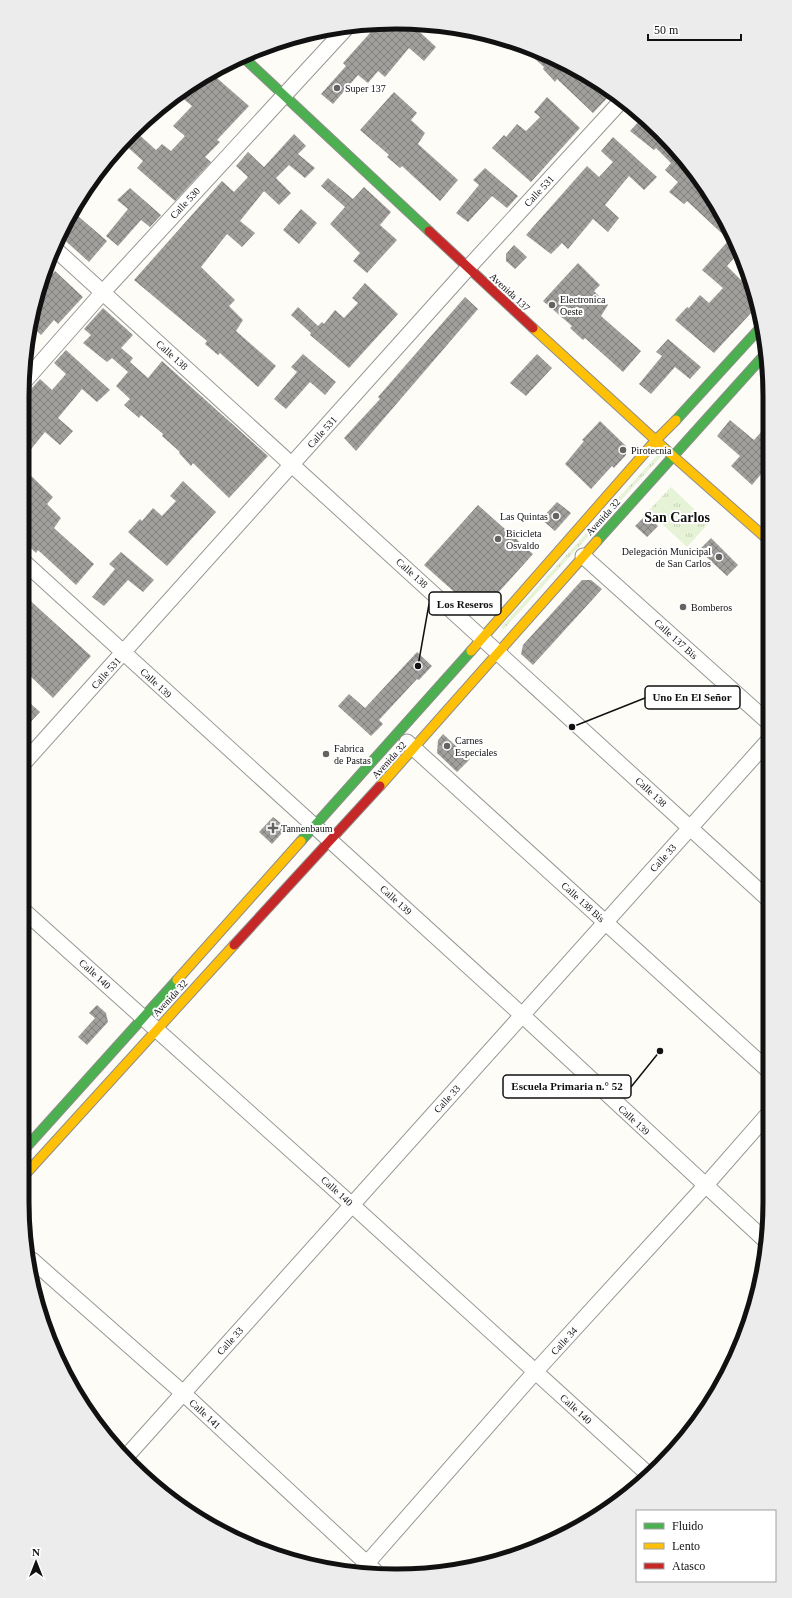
<svg xmlns="http://www.w3.org/2000/svg" width="792" height="1598" font-family="'Times New Roman',serif">
<style>
.grass{fill:url(#grass-tufts)}
.building{fill:url(#building-cross-hatch)}
.lines{fill:none;stroke-linecap:round;stroke-linejoin:round}
.street-casing{stroke:#979795;stroke-width:17}
.fast-casing{stroke:#8e8d8b;stroke-width:11}
.slow-casing{stroke:#8e8d8b;stroke-width:11}
.jam-casing{stroke:#8e8d8b;stroke-width:11}
.street{stroke:#fffffe;stroke-width:15}
.fast{stroke:#4caf50;stroke-width:9}
.slow{stroke:#ffc107;stroke-width:9}
.jam{stroke:#c62828;stroke-width:9}
.poi-dot{fill:#646362;stroke:#fff;stroke-width:1.5}
.labels{text-anchor:middle;dominant-baseline:central;stroke-width:4;stroke-linejoin:round;paint-order:stroke}
.poi-label{font-size:10px;fill:#111;stroke:#fff;text-anchor:start}
.street-label{font-size:10px;fill:#111;stroke:#fff}
.district-label{font-size:14px;font-weight:bold;fill:#111;stroke:#fff}
.rim{fill:none;stroke:#111;stroke-width:5}
.leader{fill:none;stroke:#111;stroke-width:1.5}
.callout-dot{fill:#111;stroke:#fff;stroke-width:1.5}
.callout{fill:#fff;stroke:#111;stroke-width:1.5}
.callout-label{font-size:11px;text-anchor:middle;font-weight:bold;fill:#111}
</style>
<defs>
<pattern id="grass-tufts" width="24" height="20" patternUnits="userSpaceOnUse"><rect width="24" height="20" fill="#e7f3d7"/><path d="M3 7l-1-3M5 7V3M7 7l1-3M15 17l-1-3M17 17v-4M19 17l1-3" fill="none" stroke="#c5cfb8"/></pattern>
<pattern id="building-cross-hatch" width="8" height="8" patternUnits="userSpaceOnUse"><rect width="8" height="8" fill="#a19f9c"/><path d="M0 0l8 8M0 8l8-8" fill="none" stroke="#82807e"/></pattern>
</defs>
<rect width="100%" height="100%" fill="#fdfcf7"/>
<path class="grass" d="M663,449l2,3 -162,178 -2,-3z
M671,487l38,36 -22,24 -39,-36z"/>
<path class="building" d="M410,23l26,24 -12,14 -15,-13 -24,29 -7,-6 -10,12 -10,-8 -25,29 -12,-10 25,-28 -3,-3 35,-39z
M519,45l42,15 49,31v4l-17,18 -36,-34 -2,3 -12,-13 1,-2z
M210,72l39,34 -32,34 3,2 -15,15 6,5 -36,39 -38,-33 6,-7 -20,-18 12,-12 21,19 6,-6 9,7 14,-15 -12,-10 19,-20 -11,-9 6,-7 -1,-1z
M394,92l23,21 -6,7 14,13 -7,11 40,36 -18,21 -38,-35 -2,2 -13,-11 2,-2 -29,-25z
M547,97l33,31 -49,54 -39,-34 12,-13 2,2 11,-13 9,7 14,-14 -6,-5z
M642,118l51,51 47,82 -13,15 14,14 6,-7 11,42 -3,2 -4,-4 -37,40 -39,-33 12,-13 2,1 11,-13 9,8 14,-15 -21,-18 27,-30 -42,-39 -3,3 -15,-12 9,-10 -13,-12 6,-7 -15,-15 -2,2 -24,-19z
M294,134l12,12 -8,8 17,14 -10,10 -16,-13 -13,13 15,15 -12,12 -15,-14 -24,30 15,12 -13,14 -15,-13 -26,33 34,33 -6,6 14,14 -7,11 40,35 -18,21 -38,-34 -2,2 -13,-11 2,-3 -73,-61 88,-99 12,11 14,-15 -12,-11 12,-14 16,15z
M613,137l44,40 -13,13 -15,-14 -24,29 14,13 -11,14 -15,-13 -25,30 -6,-6 -11,11 -25,-19 61,-69 12,11 14,-15 -12,-11z
M485,168l33,28 -11,12 -15,-12 -24,26 -12,-9 23,-28 -6,-5z
M328,178l25,21 11,-12 27,25 -11,13 17,15 -30,33 -14,-12 7,-8 -30,-29 15,-17 -24,-21z
M130,188l31,27 -11,12 -9,-7 -23,26 -12,-10 22,-27 -11,-9z
M301,209l16,14 -18,21 -16,-14z
M78,216l29,25 -18,21 -29,-26z
M514,245l13,12 -12,12 -9,-8v-7z
M578,263l22,22 -6,6 14,14 -7,11 40,35 -18,21 -38,-34 -2,2 -13,-12 2,-2 -29,-25z
M55,271l28,26 -25,27 -4,-4 -13,15 -11,-10 5,-26 3,-9z
M365,283l33,31 -49,54 -39,-33 1,-2 -20,-18 7,-8 20,19 4,-4 2,2 11,-14 9,8 14,-15 -6,-5z
M465,297l13,12 -122,142 -12,-13 36,-39 -2,-2z
M103,308l30,27 -12,13 12,10 -3,4 18,16 14,-17 106,95 -39,42 -36,-35 -2,3 -12,-13 1,-1 -18,-16 1,-2 -22,-19 -2,3 -15,-13 6,-6 -14,-13 12,-14 -16,-14 -5,4 -24,-19 8,-8 -7,-6z
M668,339l33,28 -11,12 -15,-12 -24,27 -12,-10 23,-28 -6,-4z
M66,350l44,40 -13,12 -15,-13 -24,29 15,13 -13,14 -15,-13 -22,27v-61l17,-19 12,11 14,-16 -12,-11z
M303,354l33,28 -11,13 -15,-13 -24,27 -12,-10 23,-27 -6,-5z
M537,354l15,14 -26,28 -16,-13z
M730,420l24,20 8,-9 5,4v32l-15,18 -21,-19 9,-10 -23,-20z
M600,421l26,25v9l-12,13 -2,-2 -21,23 -26,-25 19,-23 -2,-1z
M23,468l30,29 -6,7 14,14 -7,10 40,36 -18,21 -38,-35 -2,3 -13,-13z
M183,481l33,31 -49,54 -39,-34 12,-13 2,2 11,-13 9,8 14,-15 -6,-5z
M557,502l14,11 -16,18 -14,-12z
M478,505l55,49 -54,60 -55,-49z
M646,515l12,11 -11,11 -12,-11z
M711,538l27,27 -11,11 -28,-26z
M121,552l33,28 -11,12 -15,-12 -24,26 -12,-9 23,-28 -6,-5z
M582,580h9l11,9 -69,76 -12,-11 2,-9z
M23,594l68,62 -38,42 -30,-29z
M417,652l15,14 -13,14 -2,-1 -38,41 4,4 -12,12 -33,-30 11,-12 16,14z
M22,696l18,16 -18,19z
M443,734l27,25 -13,13 -20,-19 1,-13z
M273,817l9,7v9l-10,11 -13,-12z
M97,1005l9,8 2,9 -21,23 -9,-8 17,-19 -6,-5z"/>
<g class="lines">
<g class="street-casing">
<path id="street" d="M54,248l714,651
M23,383l80,-91 246,-267
M583,556l185,166
M23,561l499,454 245,227
M407,742l362,329
M22,765l446,-497 155,-169
M22,909l330,296 297,270
M32,1260l151,133 192,178
M125,1458l643,-717
M361,1570l174,-198 170,-186 64,-73"/>
</g>
<g class="fast-casing">
<path id="fast" d="M243,57l186,174
M676,420l85,-93
M597,541l170,-189
M301,841l170,-190
M22,1152l155,-172"/>
</g>
<g class="slow-casing">
<path id="slow" d="M533,328l140,128 94,83
M471,651l185,-211 20,-20
M380,786l217,-245
M177,980l124,-139
M22,1178l212,-233"/>
</g>
<g class="jam-casing">
<path id="jam" d="M429,231l104,97
M234,945l146,-159"/>
</g>
<use href="#street" class="street"/>
<use href="#fast" class="fast"/>
<use href="#slow" class="slow"/>
<use href="#jam" class="jam"/>
</g>
<g class="poi-dot">
<circle cx="337" cy="88" r="4"/>
<circle cx="552" cy="305" r="4"/>
<circle cx="623" cy="450" r="4"/>
<circle cx="556" cy="516" r="4"/>
<circle cx="498" cy="539" r="4"/>
<circle cx="719" cy="557" r="4"/>
<circle cx="683" cy="607" r="4"/>
<circle cx="447" cy="746" r="4"/>
<circle cx="326" cy="754" r="4"/>
<path d="M271 822h4v4h4v4h-4v4h-4v-4h-4v-4h4z"/>
</g>
<g class="labels">
<g class="poi-label">
<text x="345" y="88">Super 137</text>
<text x="560" y="299">Electronica<tspan x="560" dy="12">Oeste</tspan></text>
<text x="631" y="450">Pirotecnia</text>
<text x="548" y="516" text-anchor="end">Las Quintas</text>
<text x="506" y="533">Bicicleta<tspan x="506" dy="12">Osvaldo</tspan></text>
<text x="711" y="551" text-anchor="end">Delegación Municipal<tspan x="711" dy="12">de San Carlos</tspan></text>
<text x="691" y="607">Bomberos</text>
<text x="455" y="740">Carnes<tspan x="455" dy="12">Especiales</tspan></text>
<text x="334" y="748">Fabrica<tspan x="334" dy="12">de Pastas</tspan></text>
<text x="281" y="828">Tannenbaum</text>
</g>
<g class="street-label">
<text transform="translate(539 191) rotate(-47)">Calle 531</text>
<text transform="translate(185 203) rotate(-47)">Calle 530</text>
<text transform="translate(510 292) rotate(43)">Avenida 137</text>
<text transform="translate(172 355) rotate(42)">Calle 138</text>
<text transform="translate(322 432) rotate(-48)">Calle 531</text>
<text transform="translate(603 517) rotate(-48)">Avenida 32</text>
<text transform="translate(412 573) rotate(42)">Calle 138</text>
<text transform="translate(676 639) rotate(42)">Calle 137 Bis</text>
<text transform="translate(106 673) rotate(-48)">Calle 531</text>
<text transform="translate(156 683) rotate(43)">Calle 139</text>
<text transform="translate(389 760) rotate(-48)">Avenida 32</text>
<text transform="translate(651 792) rotate(43)">Calle 138</text>
<text transform="translate(663 858) rotate(-48)">Calle 33</text>
<text transform="translate(396 900) rotate(42)">Calle 139</text>
<text transform="translate(583 902) rotate(42)">Calle 138 Bis</text>
<text transform="translate(95 974) rotate(42)">Calle 140</text>
<text transform="translate(170 998) rotate(-47)">Avenida 32</text>
<text transform="translate(447 1099) rotate(-48)">Calle 33</text>
<text transform="translate(634 1120) rotate(43)">Calle 139</text>
<text transform="translate(337 1191) rotate(42)">Calle 140</text>
<text transform="translate(230 1341) rotate(-48)">Calle 33</text>
<text transform="translate(564 1341) rotate(-48)">Calle 34</text>
<text transform="translate(576 1409) rotate(42)">Calle 140</text>
<text transform="translate(205 1414) rotate(43)">Calle 141</text>
</g>
<g class="district-label">
<text x="677" y="517">San Carlos</text>
</g>
</g>
<path d="M0 0H792V1598H0ZM396 29H396A367 367 0 0 1 763 396V1202A367 367 0 0 1 396 1569H396A367 367 0 0 1 29 1202V396A367 367 0 0 1 396 29Z" fill="#ececec" fill-rule="evenodd"/>
<path class="rim" d="M396 29H396A367 367 0 0 1 763 396V1202A367 367 0 0 1 396 1569H396A367 367 0 0 1 29 1202V396A367 367 0 0 1 396 29Z"/>
<path class="leader" d="M418 666L429 604M572 727L645 698M660 1051L631 1087"/>
<g class="callout-dot">
<circle cx="418" cy="666" r="4"/>
<circle cx="572" cy="727" r="4"/>
<circle cx="660" cy="1051" r="4"/>
</g>
<g class="callout">
<rect x="429" y="592" width="72" height="23" rx="4"/>
<rect x="645" y="686" width="95" height="23" rx="4"/>
<rect x="503" y="1075" width="128" height="23" rx="4"/>
</g>
<g class="callout-label">
<text x="465" y="608">Los Reseros</text>
<text x="692" y="701">Uno En El Señor</text>
<text x="567" y="1090">Escuela Primaria n.° 52</text>
</g>
<rect x="636" y="1510" width="140" height="72" fill="#ffffff" stroke="#a0a0a0"/>
<rect x="644" y="1523" width="20" height="6" fill="#4caf50" stroke="#a0a0a0"/>
<text x="672" y="1530" font-size="12" fill="#111111">Fluido</text>
<rect x="644" y="1543" width="20" height="6" fill="#ffc107" stroke="#a0a0a0"/>
<text x="672" y="1550" font-size="12" fill="#111111">Lento</text>
<rect x="644" y="1563" width="20" height="6" fill="#c62828" stroke="#a0a0a0"/>
<text x="672" y="1570" font-size="12" fill="#111111">Atasco</text>
<g transform="translate(36 1562)" stroke="#ffffff" stroke-width="3" paint-order="stroke">
<path d="M0-3L7 15L0 10L-7 15Z" fill="#111111"/>
<text y="-6" font-size="11" font-weight="bold" text-anchor="middle" fill="#111111">N</text>
</g>
<path d="M648 34v6h93v-6" fill="none" stroke="#111111" stroke-width="2"/>
<text x="654" y="34" font-size="12" fill="#111111" stroke="#ffffff" stroke-width="3" paint-order="stroke">50 m</text>
</svg>
